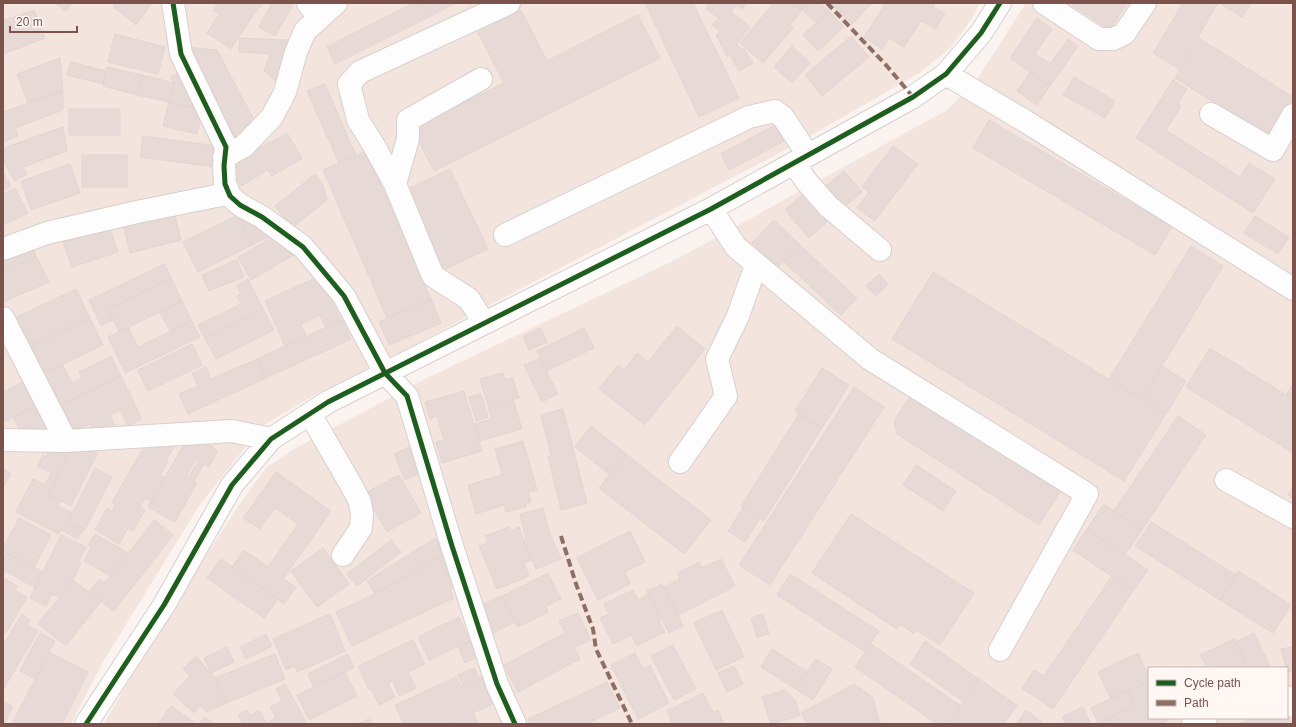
<svg xmlns="http://www.w3.org/2000/svg" width="1296" height="727" font-family="Helvetica,sans-serif">
<style>
.residential{fill:#f3e4dd;fill-rule:evenodd}
.building{fill:#e7d9d6;stroke:#e3d5d1;fill-rule:evenodd}
.lines{fill:none;stroke-linecap:round;stroke-linejoin:round}
.minor-casing{stroke:#d9cfcc;stroke-width:24}
.minor{stroke:#fefdfd;stroke-width:22}
.quiet{stroke:#8d6e63;stroke-width:4;stroke-dasharray:8 4;stroke-linecap:butt}
.cycleway-casing{stroke:#fff7f3;stroke-width:8}
.cycleway{stroke:#1b5e20;stroke-width:5}
</style>
<rect width="100%" height="100%" fill="#faf3ef"/>
<path class="residential" d="M3,3h977l-9,17 -20,27 -30,25 -132,76 -389,204 -85,43 -53,31 -63,80 -95,154 -33,64h-68z
M1026,3h267v721h-1189l59,-103 78,-119 26,-35 25,-17 135,-72 250,-119 270,-149 31,-32zM1149,668h138v50h-138z"/>
<path class="building" d="M55,3h17l-6,8z
M116,3h36l-16,22 -23,-18z
M218,3h45l-11,14 -21,32 -24,-16 12,-19 -6,-3z
M272,3h22l-19,33 -16,-9z
M413,3h9l7,14 -94,47 -8,-17z
M422,3h33l-26,14z
M645,3h48l46,95 -40,19z
M709,3h37l-4,6 -6,-4 -5,7 19,15 -13,17 4,6 3,-2 9,15 -14,8 -9,-16 -3,2 -11,-22 5,-3 -9,-7 7,-7 -13,-9z
M774,3h19l9,7 -12,15 3,3 -30,35 -23,-20z
M793,3h15l-6,7z
M808,3h11l10,8 -13,11 -14,-12z
M830,3h42l-20,21z
M886,3h49l-2,4 12,6 -9,16 -15,-8 -17,26 -15,-9 -7,11 -18,-12z
M1074,3h53l-17,27 -38,-25z
M1183,3h35l-39,66 -26,-16z
M1219,3h32l-9,14z
M34,10l11,28 -42,16v-33z
M521,10l26,51 91,-46 22,43 -226,113 -22,-43 92,-45 -26,-51z
M829,11l15,16 -26,24 -15,-16z
M1037,18l15,11 -17,25 15,10 18,-25 10,7 -28,40 -40,-28z
M115,34l50,13 -7,27 -50,-12z
M851,36l18,21 -47,39 -17,-21z
M240,38l49,2 3,2 -13,42 -15,-13 6,-17 -31,-2z
M1199,38l94,59 -25,39 -93,-58z
M792,46l18,17 -18,20 -18,-16z
M187,47l30,3 36,68 -3,2 5,9 -20,11 -4,-10 -2,1z
M60,58l3,33 -35,12 -11,-29z
M71,62l35,9 -3,13 -36,-9z
M107,67l35,8 -5,20 -34,-9z
M179,72l18,26 -3,10 -25,-6 5,-19 -4,-5z
M1030,72l20,14 -13,19 -20,-14z
M142,75l32,8 -5,19 -32,-7z
M1074,77l41,24 -10,17 -42,-23z
M1173,80l14,9 -9,14 3,3 -15,24 74,47 9,-14 26,16 -22,34 -117,-75z
M325,84l31,72 -17,7 -32,-72z
M63,91v19l-48,18 3,8 -15,6v-30z
M169,102l34,8 -6,24 -34,-8z
M69,109h51v26h-51z
M989,120l183,107 -17,28 -182,-107z
M775,125l9,16 -55,29 -8,-16z
M63,127l4,24 -44,16 4,7 -12,7 -12,-20v-11l6,-4z
M287,133l15,25 -30,18 -4,-6 -27,16 -12,-20z
M143,136l74,10 -3,21 -74,-10z
M893,146l25,18 -43,57 -18,-13 12,-16 -7,-5z
M366,151l65,148 -44,19 -64,-148z
M82,155h45v32h-45z
M70,164l10,29 -49,17 -10,-29z
M450,169l38,80 -46,22 -38,-80z
M844,171l18,21 -18,15 -18,-21z
M3,172l8,14 -8,4z
M315,174l8,10 4,16 -35,28 -17,-22z
M15,188l13,25 -25,12v-31z
M803,194l24,28 -18,16 -24,-28z
M174,211l7,29 -51,13 -7,-29z
M238,215l20,9 13,12 -19,9z
M238,215l14,30 -54,27 -15,-30z
M1255,216l34,21 -11,17 -34,-21z
M774,220l26,25 -22,22 -26,-24z
M109,226l9,26 -46,15 -9,-25z
M273,237l21,18 -43,25 -13,-23z
M31,244l5,12 -33,15v-14z
M800,245l57,53 -16,17 -57,-53z
M1191,246l32,20 -81,133 -33,-20z
M36,256l13,26 -46,20v-31z
M237,260l7,17 -35,14 -7,-16z
M165,264l6,14 -63,31 5,11 -12,6 -12,-26z
M933,272l233,142 -42,67 -232,-142z
M879,274l9,10 -12,12 -10,-10z
M320,276l21,44 -15,8 -6,-13 -19,9 5,12 -21,10 -20,-45z
M171,278l11,23 -63,31 -11,-23z
M248,279l15,30 -58,29 -7,-13 43,-21 -4,-8 4,-2 -4,-9z
M76,289l14,29 -63,30 -14,-29z
M431,299l10,24 -52,22 -10,-23z
M182,301l10,20 -22,10 -10,-19z
M263,309l11,21 -58,29 -11,-21z
M90,318l13,27 -63,30 -13,-27z
M342,320l9,19 -85,39 -9,-19z
M192,321l8,16 -75,36 -17,-36 20,-10 10,20z
M677,326l28,23 -60,76 -46,-36 19,-24 6,5 13,-17 11,9z
M541,328l6,14 -18,8 -6,-14z
M584,328l10,20 -47,23 -10,-20z
M192,344l10,21 -54,26 -10,-21z
M1210,348l83,51v54l-107,-66z
M111,356l10,20 -65,32 -16,-33 22,-11 10,19 10,-5 -3,-6z
M540,358l18,36 -16,8 -18,-37z
M257,359l9,19 -78,36 -9,-20 19,-8 -6,-13 14,-6 5,12z
M1162,366l24,15 -20,33 -24,-15z
M822,368l27,17 -27,43 -27,-17z
M503,373l2,7 8,-2 6,20 -31,8 -8,-27z
M121,376l21,43 -14,7 -8,-16 -10,5 7,15 -22,4 -5,-10 -21,10 -13,-26z
M31,378l13,24 -41,20v-30z
M1293,384v15l-7,-4z
M854,387l30,20 -114,178 -31,-20z
M464,391l18,60 -40,12 -6,-21 8,-2 -7,-24 -7,3 -5,-17z
M914,391l149,96 -24,38 -142,-91 -3,-13z
M481,394l7,23 -12,4 -7,-24z
M513,399l9,30 -43,12 -5,-17 18,-5 -4,-13z
M44,402l17,32 -38,2 -10,-19z
M563,409l24,94 -26,7 -13,-53 3,-1 -10,-41z
M799,414l23,14 -58,93 -23,-15z
M1178,416l28,19 -64,95 -28,-19z
M591,426l35,28 -16,21 -35,-28z
M523,441l14,49 -9,2 3,10 -6,2 1,3 -20,5 -2,-7 -28,9 -8,-29 34,-10 -7,-26z
M184,444h24l5,3 4,5 -8,15 -5,-3 -10,18 3,1 -22,39 -27,-15zM196,459l2,2 -10,17 -2,-1z
M145,445h30l-9,15 2,1 -8,14 5,3 -13,24 -7,-4 -5,9 5,3 -12,21 -5,-3 -9,16 -24,-14 12,-22 5,3 3,-7 -3,-2z
M409,447l11,26 -15,7 -11,-26z
M50,450h20l-22,45 13,6 -3,5 14,7 -5,10 16,7 -5,9 -17,-9 -2,4 -43,-22 17,-33 12,6 6,-12 -14,-7 6,-11 3,2z
M70,450h19l8,4 -26,52 -23,-11z
M626,454l85,66 -27,34 -85,-66z
M916,465l40,26 -13,20 -40,-26z
M3,468l8,6 -8,13z
M95,468l17,9 -28,54 -17,-8z
M276,472l55,39 -48,68 13,8 -12,17 -52,-37 12,-17 24,17 30,-43 -23,-16 -15,21 -17,-11z
M399,475l22,38 -34,19 -22,-39z
M1293,487v12l-5,-4z
M1104,504l38,26 -17,25 -38,-26z
M543,508l6,23 12,28 -25,10 -12,-28 2,-1 -6,-26z
M743,508l17,10 -15,24 -17,-11z
M851,514l123,79 -34,52 -24,-15 -2,4 -14,-10 -3,5 -85,-56z
M19,518l32,17 -17,32 -31,-16v-3z
M154,520l19,15 -59,76 -25,-19 11,-13 5,4z
M1151,522l85,53 -16,25 -85,-54z
M509,527l2,4 8,-4 5,14 8,19 -8,3 5,13 -32,13 -18,-43 9,-3 -3,-7z
M1087,529l61,41 -15,21 -60,-41z
M630,531l15,31 -20,10 5,12 -32,16 -21,-42z
M95,534l33,19 -17,23 -27,-15 7,-14 -3,-2z
M61,535l25,12 -7,14 2,2 -8,17 -14,17 -7,-3 -6,12 -16,-8z
M435,538l10,15 -70,41 -8,-13z
M391,540l10,12 -44,34 -10,-12z
M323,548l26,36 -32,23 -26,-36z
M6,553l37,19 -7,16 -33,-18v-11z
M443,554l14,31 -7,4 4,9 -102,48 -16,-34 39,-18z
M221,559l57,40 -14,19 -57,-40z
M721,559l14,27 -57,29 -14,-28 16,-8 -2,-6 21,-11 3,6z
M1238,571l53,34 -18,28 -53,-33z
M548,573l13,26 -15,7 2,6 -30,15 -16,-31z
M790,574l89,57 -14,21 -88,-57z
M1112,576l21,15 -80,118 -31,-21 12,-18 10,6z
M3,578l14,8 -2,4 12,7 -21,36 -3,-1z
M73,580l28,21 -35,45 -28,-22z
M662,584l21,42 -14,7 -22,-42z
M633,590l5,10 11,-6 13,26 -3,1 6,11 -28,14 -6,-11 -18,9 -13,-26 9,-4 -5,-10z
M502,596l13,26 -22,11 -13,-27z
M722,610l22,47 -28,13 -22,-47z
M578,613l13,27 -17,7 6,12 -62,33 -14,-27 61,-32 -6,-12z
M22,614l8,6 -3,5 11,6 -35,59v-45z
M330,614l15,37 -48,21 -2,-6 -9,4 -13,-31z
M763,614l6,20 -12,3 -6,-19z
M459,617l11,24 -41,19 -11,-23z
M40,633l15,8 -20,38 -15,-8z
M1254,633l16,33 -4,2h-18l-12,-26z
M266,634l6,12 -26,13 -6,-12z
M1234,639l14,29h-41l-7,-13z
M413,640l12,24 -17,8 8,16 -17,8 -6,-15 -5,2 7,14 -16,8 -8,-16 -2,1 -11,-24z
M470,641l8,16 -13,6 -7,-17z
M925,641l54,38 -15,23 -54,-38z
M871,644l90,62 -13,18h-11l-82,-57z
M673,645l23,44 -22,11 -23,-44z
M227,647l7,15 -23,11 -7,-15z
M1293,647v24l-6,1 -6,-23z
M772,649l36,23 -12,17 -35,-22z
M49,652l39,20 -26,52h-50z
M635,653l8,16 7,-4 19,38 -31,16 -27,-54z
M1138,653l11,24v4l-38,18 -13,-27z
M275,654l10,25 -59,24 -11,-25z
M348,654l6,13 -40,20 -6,-13z
M196,656l19,22 11,25 -19,9 -7,-6 -6,7 -21,-19 17,-18 -7,-7z
M816,659l16,10 -19,31 -17,-11z
M734,666l9,18 -16,8 -9,-19z
M474,668l5,11 -16,7 -5,-11z
M345,672l12,24 -48,24 -12,-25z
M456,677l5,10 21,-10 12,26 -21,10 5,11h-24l-1,-2 -4,2h-45l-9,-19z
M979,679l38,26 -13,19h-49l-5,-3z
M1149,681v37h24l-13,6h-62l36,-18 -7,-15z
M607,682l13,26 -34,16h-56l-2,-5z
M285,684l22,40h-64l-5,-9 9,-5 3,5 9,-5 7,13 10,-5 -6,-11 12,-6 -6,-12z
M854,684l19,13 7,27h-73l-6,-11z
M785,690l10,10 5,16 -29,8 -9,-27z
M1127,691l7,15 -36,17 -7,-15z
M703,693l10,19 5,-2 6,14h-51l-6,-13z
M3,702l10,5 -9,17h-1z
M171,706l23,16 -1,2h-35z
M1083,707l8,17h-25l-4,-7z
M1026,710l16,12 -3,2h-23z
M1287,714l5,10h-53l12,-6h36z
M204,717l10,7h-15z
M369,719l3,5h-14z"/>
<g class="lines">
<g class="minor-casing">
<path id="minor" d="M173,3l8,51 45,93 -2,19 1,18 5,12 10,9 22,12 41,30 41,49 41,77 22,23 45,150 45,138 18,40
M308,3l11,15
M1044,3l55,36h14l11,-5 21,-31
M946,74l79,47 268,168
M1211,114l62,36 20,-35
M224,157l20,-11 28,-29 13,-25 11,-40 9,-21 31,-28
M794,163l12,18 22,25 52,44
M395,184l13,-45v-19l73,-41
M711,209l25,38 134,112 217,135 -87,156
M505,235l244,-118 26,-6 8,6 25,38
M3,249l44,-16 90,-21 79,-16 12,-4
M3,318l63,123
M484,323l-15,-24 -36,-23 -38,-92 -22,-40 -15,-24 -9,-36 11,-12 149,-69
M310,414l40,69 10,19 2,12 -1,14 -18,27
M3,440l63,1 166,-10 39,8
M680,462l46,-66 -9,-37 21,-43 18,-51
M1226,480l67,37
M1287,697l6,9
M86,724l78,-119 68,-120 39,-46 57,-37 383,-193 202,-112 33,-23 35,-41 19,-30
M1193,724l13,-6"/>
</g>
<use href="#minor" class="minor"/>
<path class="quiet" d="M827,3l59,62 27,32
M561,536l15,48 17,45 3,20 36,75"/>
<g class="cycleway-casing">
<path id="cycleway" d="M173,3l8,51 45,93 -2,19 1,18 5,12 10,9 22,12 41,30 41,49 41,77 22,23 45,150 45,138 18,40
M86,724l78,-119 68,-120 39,-46 57,-37 383,-193 202,-112 33,-23 35,-41 19,-30"/>
</g>
<use href="#cycleway" class="cycleway"/>
</g>
<rect width="1296" height="727" fill="none" stroke="#7b524c" stroke-width="8"/>
<rect x="1148" y="667" width="140" height="52" fill="#fff7f3" stroke="#cab5b0"/>
<rect x="1156" y="680" width="20" height="6" fill="#1b5e20" stroke="#cab5b0"/>
<text x="1184" y="687" font-size="12" fill="#7b524c">Cycle path</text>
<rect x="1156" y="700" width="20" height="6" fill="#8d6e63" stroke="#cab5b0"/>
<text x="1184" y="707" font-size="12" fill="#7b524c">Path</text>
<path d="M10 26v6h67v-6" fill="none" stroke="#7b524c" stroke-width="2"/>
<text x="16" y="26" font-size="12" fill="#7b524c" stroke="#fff7f3" stroke-width="3" paint-order="stroke">20 m</text>
</svg>
